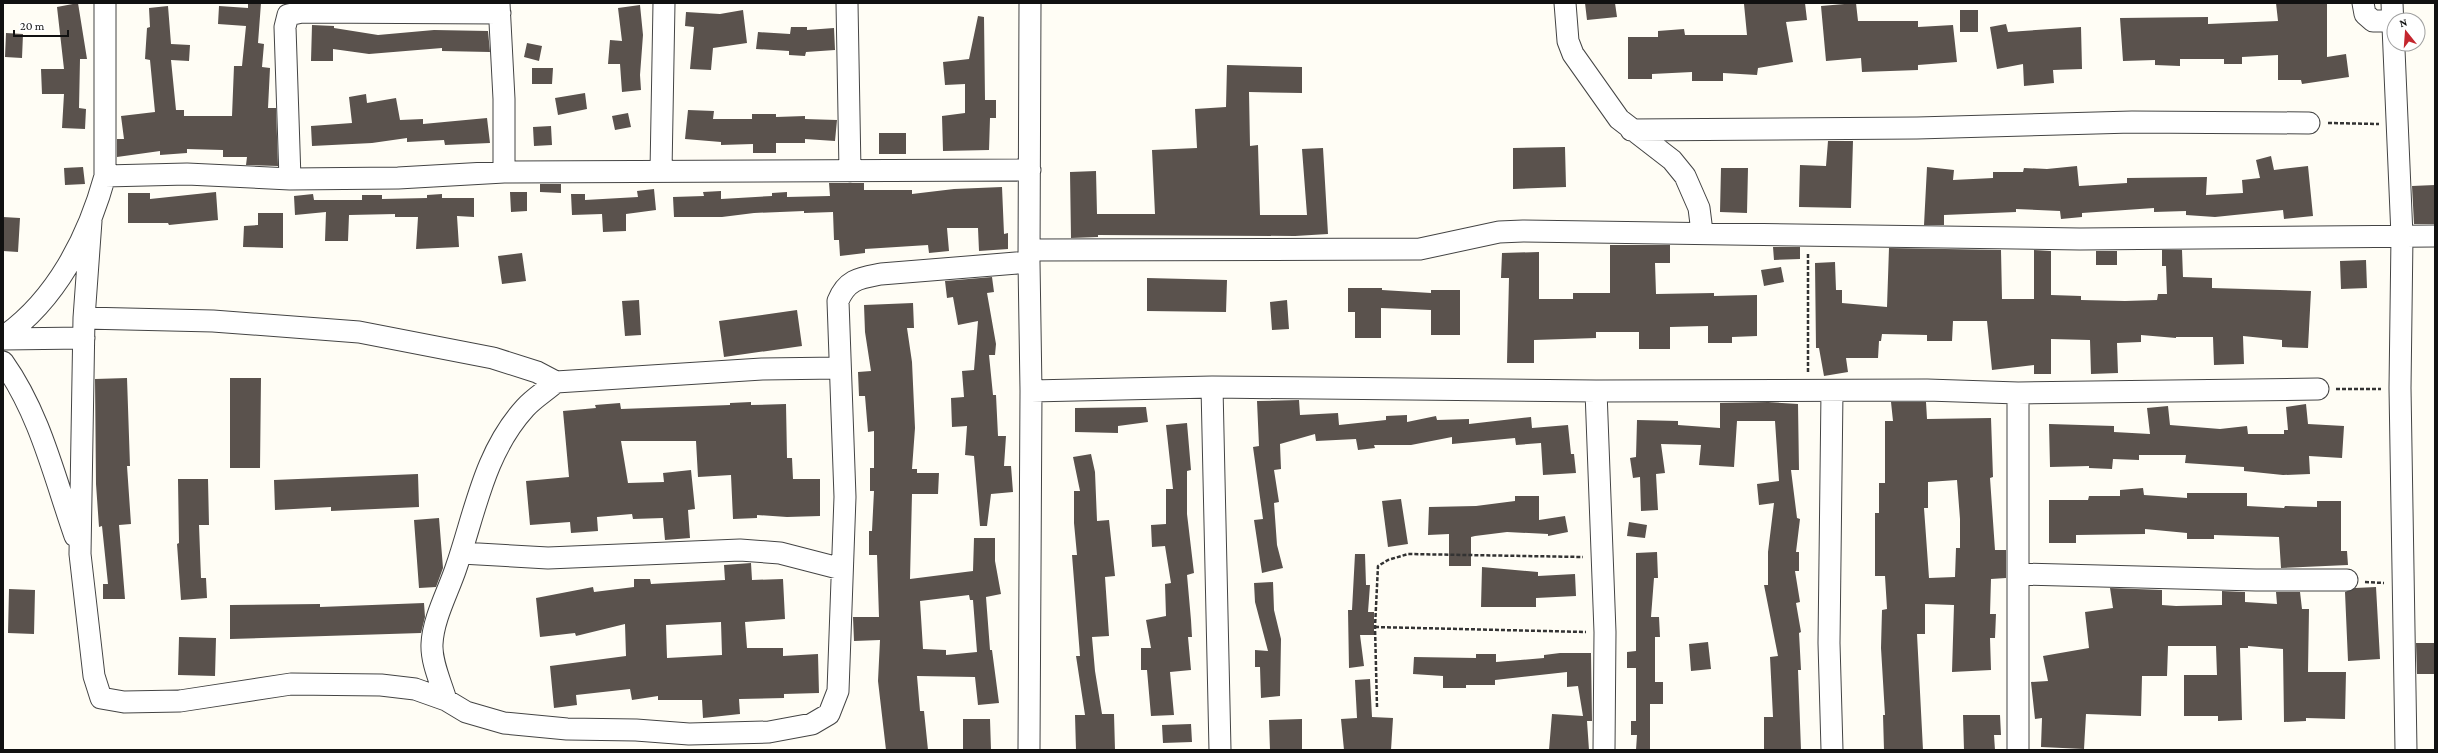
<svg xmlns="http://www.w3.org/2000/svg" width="2438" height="753" font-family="'Crimson Pro',serif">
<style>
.building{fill:#5a524d;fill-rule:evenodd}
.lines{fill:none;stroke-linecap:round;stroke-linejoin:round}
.minor-casing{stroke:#444;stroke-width:23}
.path{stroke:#333;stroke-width:2.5;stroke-dasharray:4 2;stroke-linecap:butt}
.minor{stroke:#fff;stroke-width:21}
</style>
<rect width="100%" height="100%" fill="#fffdf5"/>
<path class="building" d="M78,3l9,56h-7l-1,49 7,1 -1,20 -23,-1 2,-34h-22l-1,-25h23l-7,-62z
M248,3h13l-3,40 6,1 -2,23 8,1 -2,40h8l2,58 -32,-1 1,-8h-24v-7l-36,-1v4l-27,2v-4l-43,6v-18h7l-3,-23 34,-4 -5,-52 -5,-1 2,-31 3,-1 -1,-19 19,-2 3,38 19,1 -1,16 -18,-1 5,50h8v6h48l2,-50h8l4,-40 -28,-2 1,-18 29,2z
M1585,3h30l2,14 -30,3z
M1760,3h45l2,17 -21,2 7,40 -35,6 -1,7 -34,-2v8h-31v-9l-40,2v5h-24v-42h30v-6l26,-2 1,6h62l-3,-31z
M1856,3l2,18h60v6l35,-2 4,37 -39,3v5l-56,2 -1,-14 -35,3 -5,-55z
M2276,3h51v54l19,-3 3,23 -47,7 -1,-4h-23v-25l-36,2v7h-18v-5h-44v7l-25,-1v-5l-32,1 -3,-43 88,-1v7l70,-3z
M640,5l3,30 -3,40 1,15 -19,2 -2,-28h-12l2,-24 12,1 -4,-33z
M743,10l4,33 -34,5 -2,22 -21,-1 4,-42 -9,-1 1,-14 34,2z
M1960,10h18v22h-18z
M978,16l6,1 1,83h11v18h-6l-1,32 -46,1 -1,-35 23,-3v-29l-20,1 -2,-23 26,-3z
M2006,24l2,8 73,-5 1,42 -29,1 1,13 -30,3 -1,-22 -26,5 -7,-42z
M312,25l22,1v2l44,7 56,-5 54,1 2,21 -48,-1v-3l-73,6 -36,-5v12h-22z
M791,27h16v3l27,-2 1,22 -29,2 -1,4 -16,-1v-4l-33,-2 2,-17 32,2z
M6,33l17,1 -1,24 -17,-1z
M527,43l15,3 -3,15 -15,-4z
M1227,65l75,2v26l-53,-1 1,54 8,-1 2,70h47l-5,-66 21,-1 5,86 -33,2 -197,-1v2l-27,1 -1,-66 26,-1 1,43h58l-3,-64 45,-2 -2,-39 31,-2z
M532,68h21l-1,16h-20z
M585,93l2,16 -29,6 -3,-17z
M366,94l1,9 29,-5 4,22 23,-1v5l64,-6 3,25 -45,2 -1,-5 -37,2v-4l-35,5 -60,3 -1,-20 41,-3 -3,-26z
M688,110l26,1 -1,8h39v-5h24v3l29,-1v3l32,1 -2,21 -30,-2v4h-29v10h-23v-9l-32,1v-3l-36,-3z
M628,113l3,14 -16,3 -3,-14z
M551,126l1,19 -18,1 -1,-19z
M879,133h27v21h-27z
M1828,141h25l-2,67 -52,-1 1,-42 26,1z
M1565,147l1,40 -53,2v-41z
M2271,156l3,14 34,-4 5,50 -29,3 -1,-9 -68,7 -29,-2v-4l-32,1v-4l-72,5v4l-21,2 -1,-8 -44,-2v3l-72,3v10h-20l3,-58 27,3 -1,10 40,-2v-6h30l1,-4 23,1 30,-3 2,20 48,-3v-5l80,-1 -1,18 37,-2 -1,-13 18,-2 -4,-18z
M83,167l2,17 -20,1 -1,-17z
M1721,168h27l-1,45 -27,-1z
M829,183h35v7h48v4l42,-5 48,-2 2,47 4,-1v16l-29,2 -1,-23h-31l2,23 -20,2 -1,-8 -63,4v4l-25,3 -1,-16h-5l-1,-28 -29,1v-2l-50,2 -32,4h-48l-1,-20 31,-1 -1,-4 18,-1v8l51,-3v-3l15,-1v5l43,-1z
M540,184h21v9l-21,-1z
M2435,185v39h-21l-2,-38z
M654,189l2,21 -30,4v17l-23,1 -1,-18 -30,1 -1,-21h14v6l53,-3 -1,-6z
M216,192l2,28 -49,5 -1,-2h-40v-30h22v6z
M510,192h17v19l-16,1z
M313,194l1,6h48v-5h20v4l45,-1v-3l15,-1v4h32v19l-17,-1 2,31 -43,2 2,-32h-23v-3l-46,1 -1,26h-23l1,-29 -31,3 -1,-19z
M258,213h25v35l-40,-1 1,-21 14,-1z
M3,217l17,1 -2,34 -15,-1z
M1610,245h60v18h-15l1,31 58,-1v3l43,-1v41l-25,1v6h-24v-17l-38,1v22h-31v-17h-43v6l-62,2v23h-27l2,-85h-8l1,-25 37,-1v47h34v-6h37z
M1773,247h27v12l-26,1z
M1889,248l112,2 1,49h32v-49l17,1v44l30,1v4l44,1 32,-1 1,-6h9l-1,-28h-4v-16h20l1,27 29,1v10l99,3 -3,57 -26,-1v-7l-39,-4 1,28 -30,1 -1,-28h-37v1l-35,-3v7l-24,1 1,30 -27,1 -1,-34 -39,-1v35h-17v-9l-42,5 -5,-49h-34l-1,20h-25v-6l-45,-1 -1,7h-2l-1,17h-32l2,14 -24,4 -5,-28h-3l-1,-85 20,-1 1,28h6v13l45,4z
M2096,251h21v14h-21z
M522,253l4,28 -24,3 -4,-28z
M2366,260l1,28 -26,1 -1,-28z
M1781,267l3,15 -20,4 -3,-16z
M992,277l2,15 -7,1 9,51 -1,11h-6l4,40h3l2,41h8l-2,30h7l2,26 -22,2 -4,32h-7l-6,-70 -9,-1 2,-29 -15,1 -1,-29 13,-1 -2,-26 12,-1 4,-49 -20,4 -5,-28 -6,1 -2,-17z
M1147,278l80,2 -1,32 -79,-1z
M1348,288h34v2l49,3v-3h29v45h-29v-25l-50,-2v30h-26v-26h-7z
M639,300l2,35 -16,1 -3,-35z
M1287,300l2,29 -17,1 -2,-28z
M913,303l1,25h-7l5,34 3,66 -3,41h5v4h22l-1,21h-26l-2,85 63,-8 1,-33h21v23l6,33 -15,3 4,53h2l7,53 -21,2 -3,-28 -58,-1 3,35h4l4,39h-42l-8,-69 2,-41 -26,1 -1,-24h26l-2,-62h-8v-24h3l2,-40h-4v-23h4v-37l-6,1 -3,-36h-6l-1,-24 13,-1 -6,-39 -1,-27zM969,595l1,5h3l4,52 -31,3v-5l-23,-1 -3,-48z
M797,310l5,36 -78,11 -5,-36z
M127,378l3,88h-3l4,58 -12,1 6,74h-22v-15h5l-6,-58 -3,1 -3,-43 -1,-105z
M230,378h31l-1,90h-30z
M1299,400l1,15 38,-2 1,12 47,-5v-4l21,-1v7l29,-6 1,4 32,-1v5l62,-7 1,11 36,-3 3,29h3l2,19 -33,2 -2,-32 -25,2 -1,-7 -63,6v-7l-41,8h-37l1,3 -17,2 -2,-11 -40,2 -1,-7 -35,10 1,25 -7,1 5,32 -5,1 3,42 6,23 -21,5 -8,-53 9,-1 -10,-72 6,-1 -2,-45z
M751,402v3l35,-1 1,54h5l1,21h27v37l-33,1 -30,-2v3l-24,1 -2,-44 -33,2 -2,-36h-75l7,42 36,-1 -1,-9 28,-3 4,39 -7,1 2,28 -25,2 -2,-22 -30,1 -1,-5 -35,3 1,14 -27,2 -1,-11 -40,3 -4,-44 43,-4 -6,-66 33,-3 -1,-3 25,-2 1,6 109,-4v-2z
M1768,402l30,2 1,66h-8l6,48 3,1 -4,33h3v19h-4l5,31 -4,1 5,29 -2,1 2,37h-3l3,80h-37v-33h9l-3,-60 8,-1 -14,-71h4v-33l6,-49 -15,2 -2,-21 22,-3 -4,-60h-38l-3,46 -35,-2 2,-20 -40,-1 4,29 -9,1 2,36 -17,1 -1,-34 -7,1 -3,-20 6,-1 1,-37 41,1v4l42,3v-25z
M1891,402h35l1,17 64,-1 2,59 -3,1 5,72h11v28l-15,1 -1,35h6l-1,24h-5l1,32 -39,2 2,-67 -29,-1v30h-8l6,116h-39l-1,-35h2l-4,-67 1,-38 5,-1 -2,-33h-10v-63h4v-30h6v-62h8zM1957,480l3,39v29h-4l-1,29 -26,1 -5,-70h4v-26z
M2306,404l2,20 36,2 -2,32 -33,-2 1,18 -27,1 -39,-4v-4l-59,-4 1,-8h-47v5l-26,-1 -1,10 -23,-1v-2l-39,1 -1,-43 65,2v6l36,2 -3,-26 21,-2 2,19 50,4 27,-3 1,8h36v-4h4l-2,-23z
M1146,407l2,15 -30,4v7l-43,-1v-24z
M1187,423l4,47 -4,1v43l7,59 -7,2 4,45 1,17h-4l3,33 -21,2 4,43 -23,1 -4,-46h-6v-22h10l-5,-28 20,-4 -1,-32 6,-1 -6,-37 -13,1 -1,-22 15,-1v-35h7l-7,-64z
M1091,454l4,18 2,49 12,-1 6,56 -10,1 4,59 -17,1 3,34 7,43h12l1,36h-39l-1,-35h10l-9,-59h4l-8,-101h5l-3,-32v-32h6l-7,-34z
M418,474l1,33 -88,4v-4l-56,3 -1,-30z
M178,479h30l1,46h-10l2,53h5l1,20 -26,2 -4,-56 2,-1z
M2143,488l1,7 43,3v-5h60v13l37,2 1,-2 32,1v-6h24v50h6l1,14 -67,3 -2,-31 -65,-2v4h-27v-6l-42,-4v5l-69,1v8h-27v-43h39l1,-4h31v-6z
M1515,496h24v24l26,-4 3,16 -20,4v-2l-41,-2 -32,4 -4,1v29h-22v-32l-21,1 1,-28 47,-1 39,-5z
M1401,499l7,45 -20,3 -6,-46z
M439,518l4,50 -7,19 -17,1 -5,-68z
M1629,522l18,3 -2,13 -18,-2z
M1657,552l1,26h-4l-3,39h8l1,20h-5v45h8v22h-13v46h-14l1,-15h-6v-14h5v-53h-9v-16l9,-1v-98z
M1355,554h10l1,31h4l-2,27h6v23h-14l4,31 -15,2 -1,-58h4z
M751,563l1,17 31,-1 2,40 -40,3 2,26h36v8l35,-2 1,39 -35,1v4l-45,1 1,15 -37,4 -1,-18h-44v-4l-26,4 -2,-11 -54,6 1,10 -23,3 -4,-42 76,-10 -1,-32 -49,12 -1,-3 -35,4 -4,-39 57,-11 1,5 40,-5v-8h16l1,5 74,-4 -1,-15zM721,622l1,33 -55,3 -1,-33z
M1482,567l56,5v4l37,-2 1,22 -40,2v9h-55z
M1273,582l1,28 7,29 -1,57 -19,2 -1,-31h-5v-17l13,1 -13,-49 -1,-19z
M2376,587l4,72 -32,2 -3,-69 10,-4z
M2110,588l52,2v15l14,1 46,-1v-14l23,1v10l32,2 -1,-12h24l2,17h7l-1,63h38l-1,47 -39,-1v3l-22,1 -1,-73 -35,-3v2h-8l2,72 -24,1v-5h-34v-41h33l-1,-29h-48l-1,30h-25l-1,40 -55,-2 -2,35 -43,-2 1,-29 -7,1 -4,-37 17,-1 -5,-25 46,-8 -4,-36 28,-4z
M9,589l26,1 -1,44 -26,-1z
M424,603l1,14 -4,16 -191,6v-34l90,-1v3z
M179,637l37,1 -1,38 -37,-1z
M1708,642l3,27 -20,2 -2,-27z
M2416,643h19v31h-18z
M1560,653h31l1,68h-5l2,29h-40l3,-36 31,2 -5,-30 -11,1v-15l-72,8v5h-29v3h-23v-12l-30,-2 1,-17 62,1v-4h20v8l48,-4v-3z
M1370,679l2,38 21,1 -2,32h-47l-3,-31 16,-1 -2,-38z
M1963,715h37l1,20h-7l1,15h-31z
M963,719h27l1,31h-28z
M1302,719v31h-32l-1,-30z
M1191,724l1,18 -29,1 -1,-18z"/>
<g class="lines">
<g class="minor-casing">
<path id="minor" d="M499,3l5,96v73
M847,3l3,168
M1565,3l3,38 5,13 46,65 53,41 13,16 14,32 3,24
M2363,3l2,11 8,7h19
M2392,3l10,233 -2,152 6,362
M1631,130l286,-2 215,-6 177,1
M661,171l3,-168
M105,176l82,-2 103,5 108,-1 106,-6 526,-2
M290,179l-5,-152 3,-12 14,-3 198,1
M91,221l-7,97 -4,236 14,122 7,22 23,4 56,-1 111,-17 90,1 34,4 31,11 20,12 38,11 63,6 69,1 53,4 80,-2 43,-8 17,-10 9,-23 7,-194 -7,-196c9,-22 22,-23 43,-27l148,-12
M1030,250l390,-1 79,-17 24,-1 557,8 355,-3
M84,318l129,3 146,11 134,26 44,14 19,10 206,-13 77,-1
M3,337c53,-37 85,-99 102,-161v-173
M3,339l81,-1
M3,362c37,52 51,114 72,174
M1212,387l8,363
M1031,391l181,-4 384,4 331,-1 91,3 300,-4
M1596,391l9,241 -1,118
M1832,391l-3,252 3,107
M2018,393v357
M461,553l87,5 192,-8 40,3 62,16
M2019,574l237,6h91
M446,700c-5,-17 -15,-38 -14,-56 1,-25 16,-52 24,-76 19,-55 28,-115 69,-160 9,-10 21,-17 31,-26
M1029,750l2,-359 -2,-129 1,-259"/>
</g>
<path class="path" d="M2328,123l51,1
M1808,372v-119
M2336,389h45
M2365,582l19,1
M1375,627l211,5
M1377,707l-2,-80 3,-61 10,-6 20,-6 175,3"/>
<use href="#minor" class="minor"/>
</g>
<rect width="2438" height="753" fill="none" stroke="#111111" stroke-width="8"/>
<g transform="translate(2406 32) rotate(343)"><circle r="19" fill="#ffffff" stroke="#a0a0a0"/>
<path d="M0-3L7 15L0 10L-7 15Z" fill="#c4262e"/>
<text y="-6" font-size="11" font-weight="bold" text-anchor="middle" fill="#111111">N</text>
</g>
<path d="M14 30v6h54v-6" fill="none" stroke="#111111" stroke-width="2"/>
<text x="20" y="30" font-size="12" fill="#111111" stroke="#ffffff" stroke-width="3" paint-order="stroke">20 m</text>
</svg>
